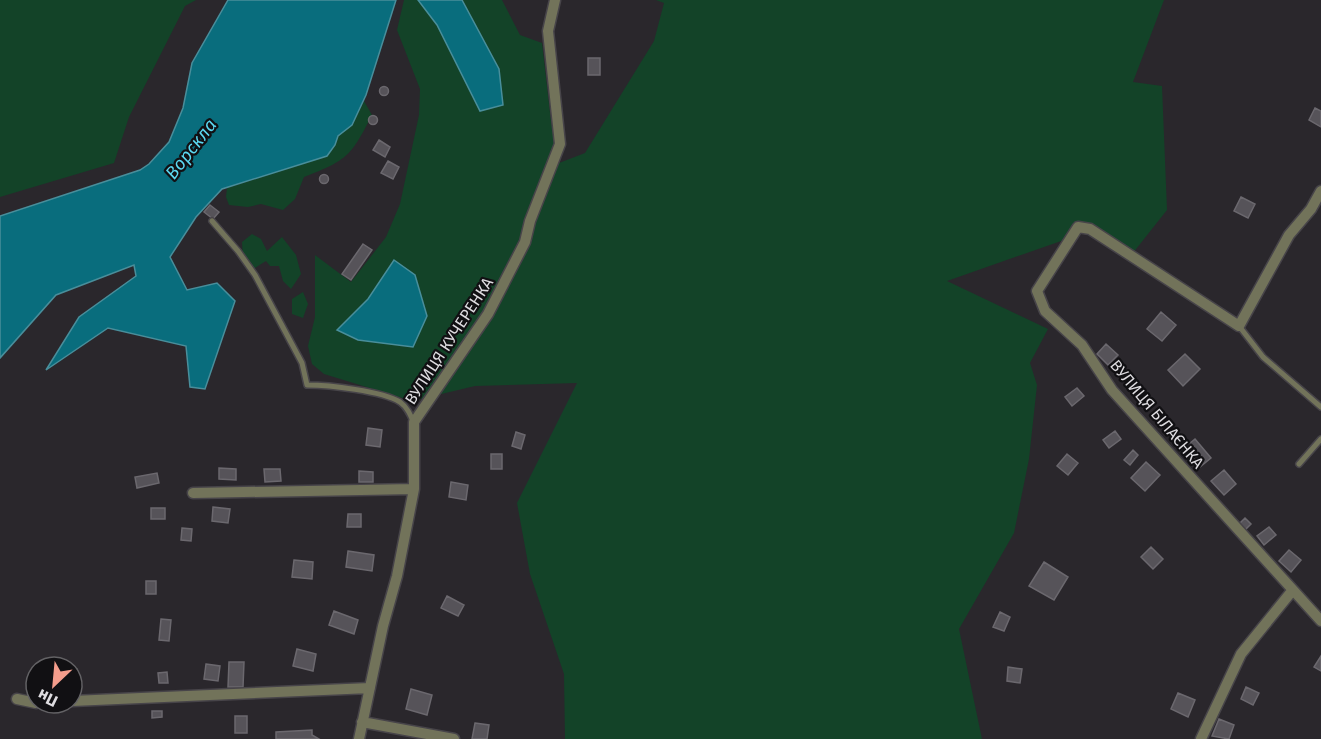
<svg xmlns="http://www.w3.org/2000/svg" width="1321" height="739" font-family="'Fira Sans',sans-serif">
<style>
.green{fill:#134328}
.water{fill:#096d7d;stroke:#498e9b;stroke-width:1.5}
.building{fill:#565359;stroke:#6b686e;stroke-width:1.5}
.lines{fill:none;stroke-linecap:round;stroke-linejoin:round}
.lane-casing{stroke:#474449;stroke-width:8}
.street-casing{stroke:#474449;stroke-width:13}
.lane{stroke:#72735a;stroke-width:5}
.street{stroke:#72735a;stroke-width:10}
.labels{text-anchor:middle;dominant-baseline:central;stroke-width:4.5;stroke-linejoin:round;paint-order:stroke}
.street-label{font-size:16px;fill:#dedce0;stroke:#111013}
.water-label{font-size:18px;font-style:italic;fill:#5bd7f0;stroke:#111013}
</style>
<rect width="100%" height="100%" fill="#2a272c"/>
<path class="green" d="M0,0h196l-11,6 -56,111 -15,46 -114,34z
M404,0h98l18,35 22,8 9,78 8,42 26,-10 69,-112 10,-38 -8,-3h508l-31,82 29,4 5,124 -38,48 -45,-25 -137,48 101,48 -18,34 7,22 -8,74 -15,74 -55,96 23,110h-417l-1,-65 -34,-100 -13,-71 60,-120 -102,3 -63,15 -88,-27 -12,-10 -4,-18 7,-29v-62l36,27 35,-45 14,-33 19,-89 1,-26 -23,-59z
M364,101l8,14c-21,41 -24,45 -68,62l-9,22 -12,11 -22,-6 -13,3 -19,-2 -3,-8 1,-9 100,-32 8,-11 3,-9 14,-11z
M252,234l9,5 6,12 15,-14 14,18 5,19 -10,15 -8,-8 -4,-15h-9l-4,-5 -13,8 -10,-10 -1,-17z
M303,292l5,12 -5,14 -11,-4v-15z"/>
<path class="water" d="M228,0h168l-30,95 -14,30 -14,11 -3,9 -8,11 -105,33 -26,28 -26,40 17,33 30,-7 18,18 -30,88 -15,-2 -4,-41 -78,-18 -62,42 33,-53 57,-41 -2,-11 -78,30 -56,63v-142l140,-46 9,-6 20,-22 14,-34 9,-45z
M462,0l37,69 4,36 -23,6 -43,-86 -19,-25z
M394,260l21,15 12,41 -14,31 -55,-7 -21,-10 31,-31z"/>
<path class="building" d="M588,58h12v17h-12z
M379.5 91a4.5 4.5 0 1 1 9 0a4.5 4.5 0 1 1-9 0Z
M1315,108l6,3v16l-12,-7z
M368.5 120a4.5 4.5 0 1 1 9 0a4.5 4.5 0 1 1-9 0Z
M379,140l11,7 -5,10 -12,-7z
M388,161l11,6 -6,12 -12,-6z
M319.5 179a4.5 4.5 0 1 1 9 0a4.5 4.5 0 1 1-9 0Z
M1241,197l14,7 -7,14 -14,-7z
M210,205l9,7 -6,7 -9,-7z
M363,244l9,6 -21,30 -9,-6z
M1161,312l15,13 -14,16 -15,-12z
M1106,344l12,11 -10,10 -11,-11z
M1185,354l15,15 -17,17 -15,-16z
M1077,388l7,8 -12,10 -7,-9z
M368,428l14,2 -2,17 -14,-2z
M1115,431l6,8 -12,9 -6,-8z
M516,432l9,3 -4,14 -9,-3z
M1195,439l16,19 -11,9 -16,-19z
M1133,450l5,5 -8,10 -6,-5z
M491,454h11v15h-11z
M1067,454l11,9 -10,12 -11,-9z
M1146,462l14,13 -15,16 -14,-13z
M219,468l17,1v11l-17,-1z
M264,469h16l1,12 -16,1z
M1224,470l12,14 -12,11 -13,-14z
M359,471l14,1v10h-14z
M157,473l2,10 -22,5 -2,-11z
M451,482l17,3 -2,15 -17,-3z
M213,507l17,2 -2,14 -16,-2z
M151,508h14v11h-14z
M348,514h13v13h-14z
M1245,518l6,6 -8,8 -6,-6z
M1269,527l7,8 -12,10 -7,-9z
M182,528l10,1 -1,12 -10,-1z
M1151,547l12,12 -10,10 -12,-12z
M1289,550l12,10 -10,12 -12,-11z
M348,551l26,4 -2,16 -26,-4z
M294,560l19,2 -1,17 -20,-2z
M1044,562l24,15 -14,23 -25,-14z
M146,581h10v13h-10z
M447,596l17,9 -6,11 -17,-8z
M334,611l24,9 -4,14 -25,-9z
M1000,612l10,5 -6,14 -11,-4z
M161,619l10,1 -2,21 -10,-1z
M297,649l19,5 -3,17 -20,-5z
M1321,656v15l-7,-4z
M229,662h15l-1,25h-15z
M206,664l14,2 -2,15 -14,-2z
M1008,667l14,2 -2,14 -13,-2z
M72,668l5,1 -1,14h-4z
M167,672l1,11h-9l-1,-10z
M1246,687l13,6 -6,12 -12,-6z
M411,689l21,6 -5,20 -21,-6z
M1178,693l17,7 -7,17 -17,-8z
M152,711h10v6l-10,1z
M235,716h12v17h-12z
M1219,719l15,6 -5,14 -17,-3z
M475,723l14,2 -2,14h-15z
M312,730v5l7,4h-43v-7z"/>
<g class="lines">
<g class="lane-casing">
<path id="lane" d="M212,221l26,30 17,24 47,88 5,22c22,0 75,6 93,17 7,5 10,12 13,19
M1239,326l24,31 58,50
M1299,464l22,-25"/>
</g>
<g class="street-casing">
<path id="street" d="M1321,191l-10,18 -22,26 -50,91 -149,-97 -12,-2 -41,64 8,20 37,34 30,45 209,231
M193,493l221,-4
M17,699l19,4
M72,701l298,-13
M362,722l92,17
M359,739l24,-113 14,-50 17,-87v-67l74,-108 37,-72 5,-21 30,-77 -12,-113 7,-31
M1201,739l40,-85 51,-63"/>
</g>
<use href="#lane" class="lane"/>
<use href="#street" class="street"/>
</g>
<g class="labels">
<g class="street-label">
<text transform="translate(449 341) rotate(-57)">ВУЛИЦЯ КУЧЕРЕНКА</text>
<text transform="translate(1157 414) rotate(50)">ВУЛИЦЯ БІЛАЄНКА</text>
</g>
<g class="water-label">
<text transform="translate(191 149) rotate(-52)">Ворскла</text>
</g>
</g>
<g transform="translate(54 685) rotate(206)"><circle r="28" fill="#111013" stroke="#636265" stroke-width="1.5"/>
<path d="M0-4.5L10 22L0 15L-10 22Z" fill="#f49d8c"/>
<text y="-9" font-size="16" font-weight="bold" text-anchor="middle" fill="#dedce0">Пн</text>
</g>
</svg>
